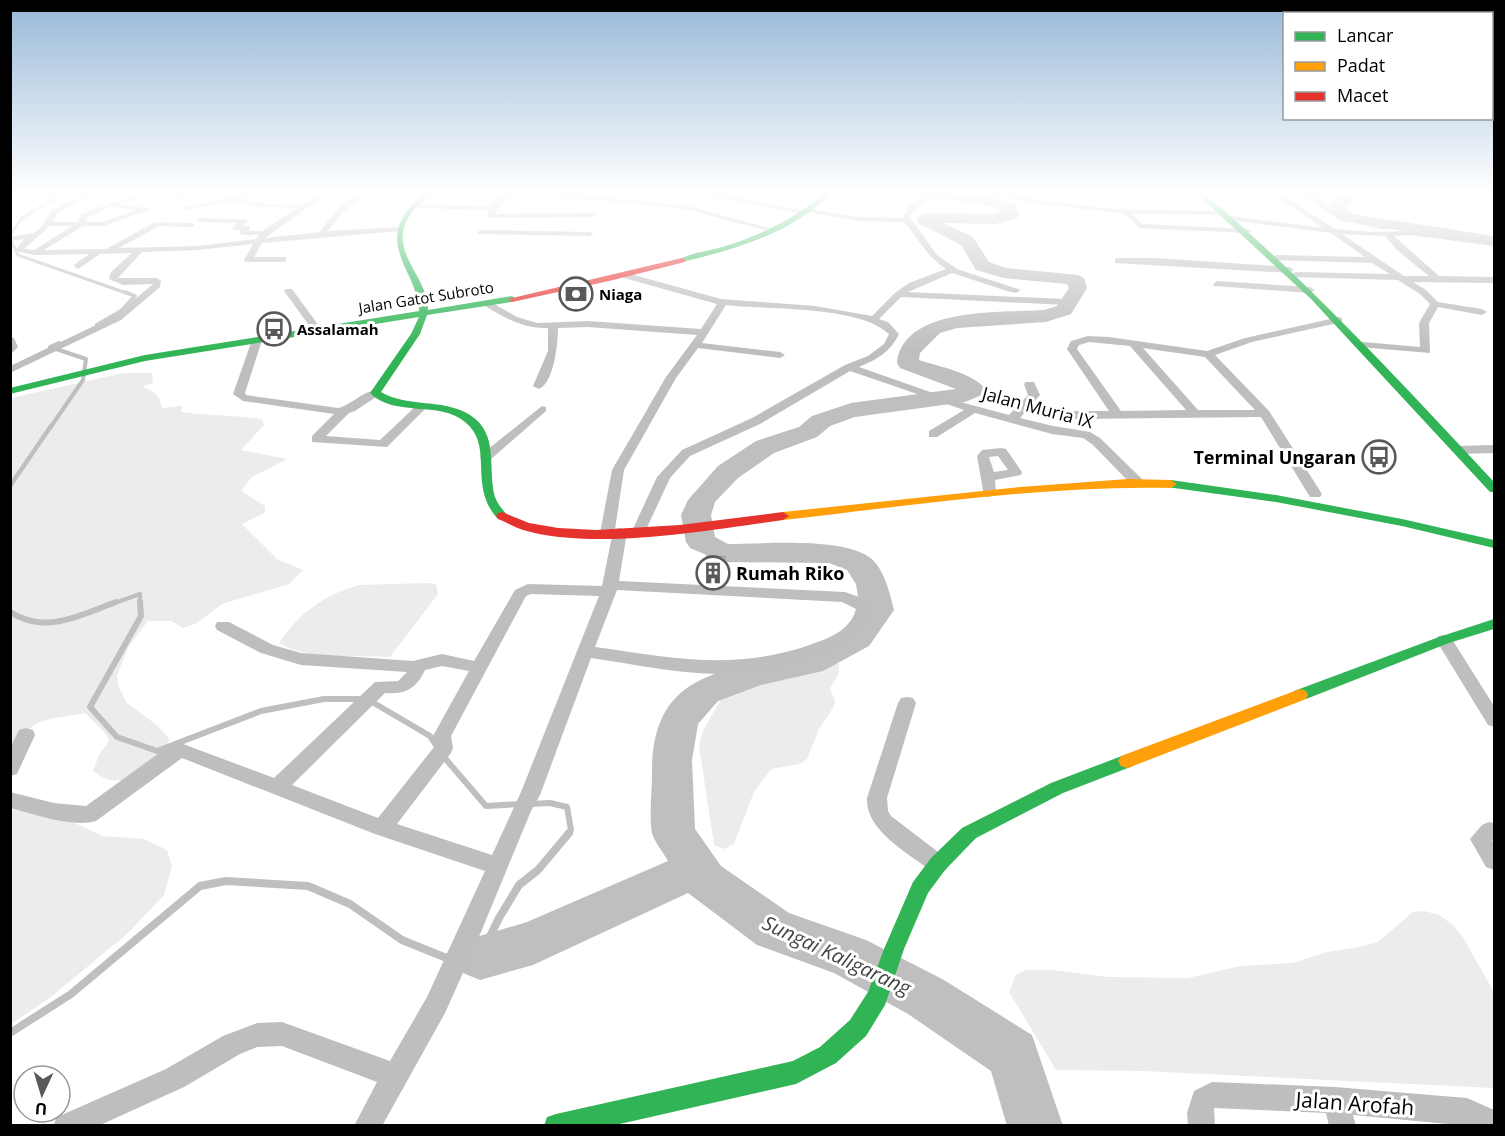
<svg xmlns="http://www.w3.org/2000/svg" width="1505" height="1136" font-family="'Open Sans',sans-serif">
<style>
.green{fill:#ececec}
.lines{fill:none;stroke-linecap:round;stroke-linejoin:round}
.stream-far4{stroke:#bfbfbf;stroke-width:3}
.stream-far3{stroke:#bfbfbf;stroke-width:4}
.stream-far2{stroke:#bfbfbf;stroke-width:4.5}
.stream-far1{stroke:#bfbfbf;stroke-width:6}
.stream{stroke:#bfbfbf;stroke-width:8}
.river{fill:#bfbfbf;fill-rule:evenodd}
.street{fill:#bebebe;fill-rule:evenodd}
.fast{fill:#30b455;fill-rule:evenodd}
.slow{fill:#ff9f0a;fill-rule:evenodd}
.jam{fill:#e5322d;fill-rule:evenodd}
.wall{fill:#c0c0c0}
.shaded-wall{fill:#9c9c9c}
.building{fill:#dfdfdf;stroke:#9c9c9c;stroke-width:1.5}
.labels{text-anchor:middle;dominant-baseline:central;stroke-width:6;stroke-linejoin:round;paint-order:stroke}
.far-poi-label{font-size:15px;font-weight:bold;fill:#000;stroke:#fff;text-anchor:start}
.far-street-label{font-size:15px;fill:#000;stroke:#fff}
.street-label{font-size:18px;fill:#000;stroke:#fff}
.poi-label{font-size:18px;font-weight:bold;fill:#000;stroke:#fff;text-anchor:end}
.water-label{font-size:20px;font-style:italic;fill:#444;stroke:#fff}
.near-street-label{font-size:21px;fill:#000;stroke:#fff}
</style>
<rect width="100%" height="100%" fill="#fff"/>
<path class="green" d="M123,373h29l1,10 -11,4c13,4 17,8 20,21l20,-2 -1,6c28,4 54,3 81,7l2,6 -23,25 46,9 -35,18 -11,14 24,15v7l-23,11 35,35 26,11 -14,14 -67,20 -25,19 -14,5 -12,-7h-23l-19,25 -12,29 2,13 8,15 31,23 12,14c-19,24 -45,57 -77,31l6,-16 10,-14 -3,-7 -21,-21c-37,7 -53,3 -74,38v-353z
M428,583l8,1 2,10 -48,63c-30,-2 -85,3 -111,-14 20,-30 44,-47 79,-58z
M837,660c5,11 -1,18 -7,28l5,13 -2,7 -14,21 -12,30 -7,5 -29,5 -17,23 -20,52 -10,5 -10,-4 -15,-99 4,-15 20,-36 61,-23z
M10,809l58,11 35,16 41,3 23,11 5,16 -8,29 -36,38 -77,64 -40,27z
M1424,911l15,4 14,10 9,11 32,56v96l-351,-17 -87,-1 -47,-78 7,-17 10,-5h26l56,7 80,1 52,-12 53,-3 34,-11 27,-4 24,-6 35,-30z"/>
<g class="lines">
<path class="stream-far4" d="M10,235l12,-17 33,-20 -2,-4 7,-3
M10,239l8,16 111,39"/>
<path class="stream-far3" d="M97,325l24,-14 14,-15 -10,-4
M50,428l33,-48 3,-21 -36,-12 9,-4"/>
<path class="stream-far2" d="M10,486l41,-60
M112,604l28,-10v10"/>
<path class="stream-far1" d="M140,602l1,14 -51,91 27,30 40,14 104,-40 63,-12h43l63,37 6,9
M10,612c36,23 70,3 106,-10
M443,756l43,50 35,-2
M530,804l20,-1 17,4 4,23 -4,4"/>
<path class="stream" d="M465,957h15l19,-39 20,-33 19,-15 31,-37
M10,1033l61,-39 129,-108 26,-5 82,5 42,18 52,36 42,17h6"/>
<path class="river" d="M918,191c33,0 67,1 97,14l4,10 -2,3 -22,6 -52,-1 30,14 16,25 17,6 72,7 6,3 3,10 -16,26 -25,8 -89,6 -17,5 -20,20 -1,7c20,7 54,12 67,30l-4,5 -17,7 -110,15 -25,9 -13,11 -43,16 -36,25 -23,24 -4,13 4,22 13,7c37,0 112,-7 141,13 15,10 21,37 25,53l-25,36 -46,25 -62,14 -43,16 -20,23 -6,36 3,69 26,37 68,47 77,27 78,40 88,55 31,91h-56l-16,-55 -83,-57 -74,-41 -77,-28 -69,-52 -155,72 -53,15 -17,-7 -7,-16 7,-16 64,-19 141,-61c-5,-9 -13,-18 -16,-28 -3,-16 0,-42 0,-59 -1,-132 118,-92 191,-143 7,-5 12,-15 17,-22l-4,-25 -9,-14 -18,-7 -106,-1 -33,-14 -4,-6 -5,-27 7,-15 30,-34 38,-25 43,-14 13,-11 39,-13 105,-14 -56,-21 -3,-5c6,-57 105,-50 147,-53l13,-4 12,-18 -2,-4 -63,-6 -28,-8 -15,-25 -43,-22 -2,-3 4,-5 6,-2 69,1 8,-4 -11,-4 -67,-11z
M1329,191h15l10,11 -10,6 9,6 141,22v10l-152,-25 -17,-14 11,-7z"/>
<path class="street" d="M91,191h8l-41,22 -5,9h25l3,-8 56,-20 -12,-3h26l-1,2 -30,11 33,5 -50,17h-20l-39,24 62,-1 49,-27 36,1 4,2 -4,2 -32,-1 -40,22 79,-2 58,-7 3,-4h-16l-4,-2 2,-3h-8l-1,-2 5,-5 -37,-1 -4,-2 4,-2 44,1 4,2 -5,5h7l-1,5h13l35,-23 -35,-1 -27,-4v-3l-48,10 -4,-2 74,-17h12l-30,8c19,3 43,8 63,5 11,-2 17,-13 29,-13l-66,47 55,-6c12,-16 29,-42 51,-41l-28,21 -15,19 72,-4 4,2 -4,2 -138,12 -8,14h32v4l-3,1h-38l-1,-2 9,-16 -55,6 -56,2 -24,26h39l4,3 -1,6 -39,33 -111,53v-7l105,-50 38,-32 -30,1 -14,-6 2,-7 21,-19 -32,1 -22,15 -4,-3 1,-2 14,-10 -55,1 -19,-4 9,-12 -14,2v-4l24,-4 8,-7 10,-16zM111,207l26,3 -35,12h-16l1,-5zM50,226h22l-38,24 -10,-1z
M195,191h10l-32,10 -4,-2z
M512,191h26l147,14 84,23 -4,2 -80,-21 -167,-16 -17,10 -6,11 96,-1 4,2 -4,2 -100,1 -4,-2 2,-6 -76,-2 -4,-2 4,-2 78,2 4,-7z
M678,191l37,1 88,19 -4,2z
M909,191h11l16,5 -20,13 -7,7 28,39 20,14 64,21 -5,3 -9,-2 -55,-18 -44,19 157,7 5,3 -5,3 -164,-8 -22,22 9,3 11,12c-9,18 -21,25 -40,33l94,33 56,15 19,-20 -4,-11 2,-2h8l6,13 -20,23 33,8 37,6 10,6 43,42 2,3 -2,3h-10l-41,-42 -9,-6 -31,-4 -77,-21 -38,24h-8v-6l35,-21 -114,-39 -90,53 -70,32 -20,22 -26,56h-10l-2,-3 25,-54 25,-27 70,-32 93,-53 23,-9 16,-12 5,-10c-30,-29 -122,-24 -163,-29l-24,38 78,9 5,3 -5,3 -82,-10 -22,30 -52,92 -9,59 5,-1 7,4 -8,49 226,11 17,6 10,10c-1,6 -2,13 -6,17 -26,33 -106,49 -146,49 -43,0 -86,-10 -129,-16l-51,137 -9,16 -55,133 -31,69 -63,113h-28l23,-44 -95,-36 -25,1 -17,7 -56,33 -86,39h-45l4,-9 109,-48 57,-33 34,-13 25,-1 108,39 37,-64 58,-126 -110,-37 -193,-76 -86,63c-22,7 -63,-7 -86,-13v-16l44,11 32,3 80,-58 17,-4 91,34 101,-96 23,-1 9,-9 -106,-7 -40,-12 -44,-23 -2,-4 2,-4h12l44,23 28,8 112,8 29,-7 32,7 41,-71 13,-6 74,2 10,-50 -5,1 -7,-4 12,-63 54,-93 31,-42 -109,-8 -30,1c0,15 -4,55 -19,61l-6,-3 15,-35v-23c-24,1 -43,-10 -63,-22v-4h6l26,15 20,6 51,-2 113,8 16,-25 -93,-26 -1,-2 4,-3 94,26 94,7 57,10 24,-24 13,-9 37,-14c-20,-13 -26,-29 -42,-47l-45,-1 -55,-10 4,-2 51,8 43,1 8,-13 16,-8zM617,590l225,12 14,7c-5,19 -23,28 -41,34 -80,29 -139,15 -220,4zM531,594l68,2 -78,196 -29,63 -95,-31 54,-71 2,-5 -2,-12 75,-140zM442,666l27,5 -36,65 1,11 -56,71 -86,-33 93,-92c20,2 32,-5 40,-23z
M974,191l139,18 113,2 3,4 -97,-1 10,10 106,5 4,2 -4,2 -108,-5 -17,-15 -86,-9z
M1268,191h8l59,38 36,3 39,-1 84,11v4l-84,-11 -16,1 45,40 55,1v6l-81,-1 13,8 12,12 44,7 5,3 -5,3 -44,-8 -9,16 1,30 -71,-6 -1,-2 5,-3 57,5 -1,-24 11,-19 -10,-10 -22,-14 -106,-3 -1,-2 4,-3 95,2 -18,-11 -98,-3v-4l3,-1 88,2 -34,-24 -102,-13v-4h3l91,12zM1342,234l43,2 12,14 32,26h-25z
M1313,191h9l-10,5 32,19 46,13 -4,2 -48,-11 -36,-23z
M481,230l109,2 4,2 -4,2 -112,-2 -1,-2z
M1118,258h37l135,9 4,3 -4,3 -175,-10v-4z
M1217,281l93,6 5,3 -5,3 -96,-7 -1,-2z
M286,289h6l27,37 -2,2h-6l-27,-37z
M1339,317l3,1v4l-90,20 -37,13 54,56 53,83 -2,3h-10l-49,-80 -186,2 -6,-4 6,-4h34l-42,-62 4,-8 17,-5 21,1 98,14 38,-13zM1089,342l41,4 56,64 -65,1 -44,-62 2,-4zM1143,348l62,9 50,53h-57z
M10,337l4,1 4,9 -8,8z
M257,337l5,3 -17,53 1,2 92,13c14,-3 27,-20 41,-17v4l-24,16 -6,2 -23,23 54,4 37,-35 4,-1 6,3 -40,40 -75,-5v-6l22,-22 -91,-13 -10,-7 19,-54z
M542,406l4,1v4l-56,49h-8l-2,-3 2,-3z
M1494,445v8l-37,1 -6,-4 6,-4z
M1002,448l4,1 16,23 -1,3 -26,5 1,13 -7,4 -5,-1 -7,-40 5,-6zM998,456l10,14 -14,2 -5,-15z
M1444,635l6,1 44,70v21l-6,-2 -52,-85 2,-4z
M907,697l6,1 3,5 -29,95 1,13 3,5 55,42 3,6 -3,6 -8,3 -8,-3c-22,-17 -65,-40 -63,-72l31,-95 3,-5z
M26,728l7,2 2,5 -18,39 -7,2v-28l9,-18z
M1489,822l5,1v16l-2,2 2,3v26l-8,-3 -16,-28 12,-14z
M1212,1082l123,5 132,11 27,12v16h-25l-116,-11 3,11h-27l-3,-13 -112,-5 1,18h-27l-1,-13 7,-22z"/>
<path class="fast" d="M426,191h6c-6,7 -14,13 -20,21 -28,38 16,62 16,98l84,-14 4,3 -4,3 -85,13 -7,19 -39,58c27,16 62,6 89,23 30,19 17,54 25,82 3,8 8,13 13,19l-2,3h-8c-31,-33 -3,-73 -33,-97 -26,-22 -70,-4 -95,-29l41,-59 8,-17 -274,44 -135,33v-6l135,-33 274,-44c0,-12 -5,-24 -10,-35 -20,-40 -15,-55 17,-85z
M827,191h7c-40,42 -98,58 -152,71l-4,-2c12,-7 30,-9 44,-13 40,-12 74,-29 105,-56z
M1194,191h7c106,89 199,190 293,291v10h-4l-179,-193z
M1171,480l105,15 126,24 92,21v8l-92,-22 -126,-24 -109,-15 -2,-3 2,-3z
M1494,619v10l-45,14 -143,56h-12l-2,-4 2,-4 145,-54z
M1127,754l6,2 3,5 -3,5 -70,27 -87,45 -31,32 -17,23 -24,56 -19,56 -19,31 -30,27 -40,21 -185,42h-67l3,-9 9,-3 237,-53 27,-14 30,-27 18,-28 16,-43 29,-67 18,-24 31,-30 89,-45z"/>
<path class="slow" d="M1128,479l43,1 6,4 -6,4c-127,-3 -262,18 -388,32l-6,-4 6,-4 237,-25z
M1300,689l6,2 2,4 -2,4 -173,67 -6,2 -6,-2 -3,-5 3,-5z"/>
<path class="jam" d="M682,258l4,2 -1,2 -76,19 -97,21 -4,-3z
M502,512l27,11 29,5 38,2 84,-5 103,-13 6,4 -6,4c-74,10 -189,31 -260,10 -9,-3 -17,-8 -25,-11l-2,-3 2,-3z"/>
</g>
<path class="wall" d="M725,561l-5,23 -19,-1 -1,-5z"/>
<path class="shaded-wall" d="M725,557v4l-5,23v-5z"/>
<path class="building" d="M707,556l18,1 -5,22 -20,-1z"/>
<linearGradient id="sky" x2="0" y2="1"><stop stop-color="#97b8d8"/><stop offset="0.55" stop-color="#fff"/><stop offset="1" stop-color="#fff" stop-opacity="0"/></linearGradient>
<rect width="1505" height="350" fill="url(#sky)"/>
<defs>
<g id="bank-ring" transform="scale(1.725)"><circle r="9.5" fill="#fff" stroke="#595959" stroke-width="1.5"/><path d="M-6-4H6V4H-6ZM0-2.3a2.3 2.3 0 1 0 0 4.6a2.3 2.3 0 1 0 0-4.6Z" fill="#595959"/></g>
<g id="bus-ring" transform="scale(1.725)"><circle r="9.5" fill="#fff" stroke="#595959" stroke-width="1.5"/><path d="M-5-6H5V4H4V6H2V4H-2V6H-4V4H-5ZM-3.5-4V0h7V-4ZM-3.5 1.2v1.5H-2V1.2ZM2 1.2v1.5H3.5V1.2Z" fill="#595959"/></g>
<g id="building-ring" transform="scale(1.725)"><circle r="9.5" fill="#fff" stroke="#595959" stroke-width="1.5"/><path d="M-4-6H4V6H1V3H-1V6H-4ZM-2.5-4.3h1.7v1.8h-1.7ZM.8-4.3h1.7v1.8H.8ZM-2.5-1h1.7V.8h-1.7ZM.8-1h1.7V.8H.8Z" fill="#595959"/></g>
</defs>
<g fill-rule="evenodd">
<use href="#bank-ring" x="576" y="294"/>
<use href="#bus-ring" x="274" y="329"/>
<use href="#bus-ring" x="1379" y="457"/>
<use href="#building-ring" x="713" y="573"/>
</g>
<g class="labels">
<g class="far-poi-label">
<text x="599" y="294">Niaga</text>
<text x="297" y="329">Assalamah</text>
</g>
<g class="far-street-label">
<text transform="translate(426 297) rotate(-9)">Jalan Gatot Subroto</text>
</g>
<g class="street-label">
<text transform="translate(1038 407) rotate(15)">Jalan Muria IX</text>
</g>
<g class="poi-label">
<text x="1356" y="457">Terminal Ungaran</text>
<text x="736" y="573" text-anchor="start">Rumah Riko</text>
</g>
<g class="water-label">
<text transform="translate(837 955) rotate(25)">Sungai Kaligarang</text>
</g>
<g class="near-street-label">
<text transform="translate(1355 1103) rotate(4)">Jalan Arofah</text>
</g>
</g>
<rect width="1505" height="1136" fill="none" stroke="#000000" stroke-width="24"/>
<rect x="1283" y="12" width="210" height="108" fill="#ffffff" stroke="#999999" stroke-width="1.5"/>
<rect x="1295" y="32" width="30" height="9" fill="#30b455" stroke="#999999" stroke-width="1.5"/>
<text x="1337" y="42" font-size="18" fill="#000000">Lancar</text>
<rect x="1295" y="62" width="30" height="9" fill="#ff9f0a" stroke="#999999" stroke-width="1.5"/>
<text x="1337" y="72" font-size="18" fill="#000000">Padat</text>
<rect x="1295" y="92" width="30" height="9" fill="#e5322d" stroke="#999999" stroke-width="1.5"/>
<text x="1337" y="102" font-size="18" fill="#000000">Macet</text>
<g transform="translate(42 1094) rotate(184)"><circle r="28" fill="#ffffff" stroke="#999999" stroke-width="1.5"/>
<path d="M0-4.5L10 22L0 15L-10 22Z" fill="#595959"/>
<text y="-9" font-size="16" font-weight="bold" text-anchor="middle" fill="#000000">U</text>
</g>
</svg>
